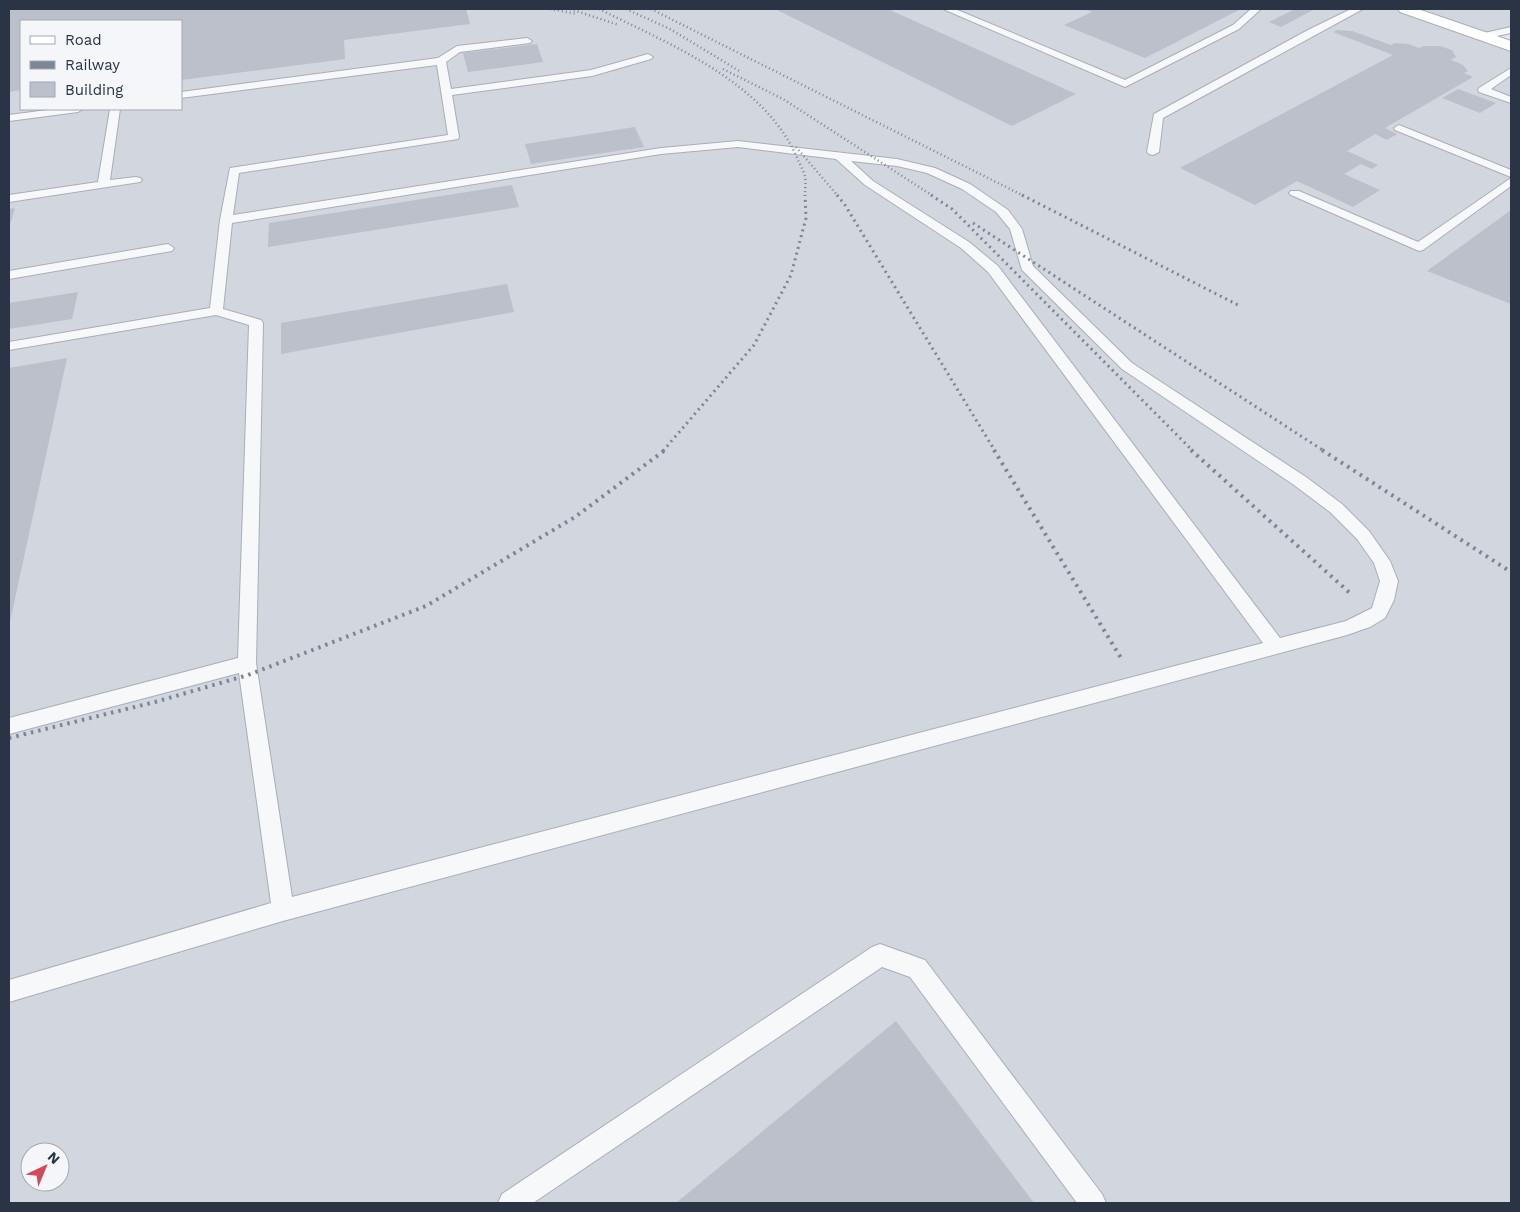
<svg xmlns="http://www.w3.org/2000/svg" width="1520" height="1212" font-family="'Work Sans',sans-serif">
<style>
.built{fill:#d2d6de;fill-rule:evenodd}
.building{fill:#bbc0ca}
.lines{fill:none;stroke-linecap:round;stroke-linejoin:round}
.lane-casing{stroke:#a9aeb7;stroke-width:2}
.secondary-casing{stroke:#a9aeb7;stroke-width:2}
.lane{fill:#f7f8fa;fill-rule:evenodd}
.secondary{fill:#fff;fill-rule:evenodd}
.rail-far2{stroke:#7d8696;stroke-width:2.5;stroke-dasharray:1 3;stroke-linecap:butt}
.rail-far1{stroke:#7d8696;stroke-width:3;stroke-dasharray:2 4;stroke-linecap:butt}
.rail{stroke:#7d8696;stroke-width:4;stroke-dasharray:2.5 5;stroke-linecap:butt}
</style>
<rect width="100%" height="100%" fill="#e4e7ec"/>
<path class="built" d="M9,9h1502v18l-22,6 22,7v1163h-1502zM21,21h160v88h-160zM30,1152h30v30h-30z"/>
<path class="building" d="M9,9h457l4,15 -126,16 1,19 -164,21v-59h-160v69l-12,2z
M775,9h113l188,85 -64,32z
M1084,9h152l3,1 -94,48 -81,-33 28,-13z
M1295,9h20l-34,18 -12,-5z
M1337,30l15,1 39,14 4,-2 13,1 11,4 5,-2h16l12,4 4,7 -5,3 12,5 5,6 -4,2 9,4 -88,51 12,6 -10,6 -12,-6 -28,17 31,14 -6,4 -11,-5 -17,10 36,16 -27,17 -56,-26 -42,24 -75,-37 213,-113 -60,-23z
M537,44l6,18 -75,10 -5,-19z
M1458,89l38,14 -16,10 -38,-15z
M635,127l9,20 -113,17 -6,-20z
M512,185l7,22 -251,40 1,-24z
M15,208l-6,20v-19z
M1511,210v94l-84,-33z
M507,284l7,28 -233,42v-31z
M78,292l-6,27 -63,10v-26z
M67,358l-57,264h-1v-254z
M896,1021l138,182h-358z"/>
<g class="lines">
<g class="lane-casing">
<path id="lane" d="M943,9h12l170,71 108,-55 18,-16h10l-22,20 -114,58z
M1351,9h12l-200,109 -4,34 -6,3 -4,-1 -2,-2 7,-38 154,-84z
M1511,27v6l-28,6 -5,-3 2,-2z
M527,38l5,3 -2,2 -70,9 -14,10 5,27 140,-19 57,-16 5,3 -2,2 -59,17 -140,19 7,42 -1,2 -219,34 -6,42 428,-67 77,-7 159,18 38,9 35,16 38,26 14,19 11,37 99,97 174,114 36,27 27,27 21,30 8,20 -4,19 -9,18 -15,9 -23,8 -1064,286 -274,81v-22l262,-77 -32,-230 -230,61v-16l229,-60 11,-333 -33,-10 -207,35v-8l201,-34 10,-88 10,-52 218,-33 -11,-70 -256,33v-6l257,-34 19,-12zM738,147l98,12 29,26 96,63 27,24 275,371 -971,254 -36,-234 7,-340 -2,-3 -38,-11 9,-86 429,-69zM851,161l46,5 30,7 35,16 34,23 14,17 12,41 100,99 172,116 36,27 27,27 17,24 6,18 -8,27 -26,13 -66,17 -282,-372 -29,-24 -96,-61z
M1511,68v7l-20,14 20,8v6l-32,-11 -1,-2 1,-2z
M55,109h28l-5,3 -69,9v-6z
M110,109h10l-10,71 26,-3 4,1 2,2 -2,2 -131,20v-7l89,-13z
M1399,125l112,45v7l-116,-47 -1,-2z
M1511,178v8l-88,64 -4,1 -128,-56 -2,-2 2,-2h8l119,51z
M168,244l6,4 -2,3 -163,28v-8z
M880,944l45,16 177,234 4,9h-29l-167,-226 -28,-10 -349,236h-35l4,-9 370,-247z"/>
</g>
<g class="secondary-casing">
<path id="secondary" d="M1398,9h20l93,32v10l-111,-39z"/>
</g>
<use href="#lane" class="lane"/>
<use href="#secondary" class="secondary"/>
<path class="rail-far2" d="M550,9l27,5
M570,9l49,16
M599,9c70,35 167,73 199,151 2,5 6,11 7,17 1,6 0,13 0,19
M626,9l44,20 71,43
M651,9l373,187
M723,69l60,30 150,97
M796,147l42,49"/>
<path class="rail-far1" d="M837,195l8,10 150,246
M931,195l21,14 241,242
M1022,195l218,111
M973,223l351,228
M663,451l91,-106 37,-70 15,-57 -1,-23"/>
<path class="rail" d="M994,450l127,208
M1191,450l160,144
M1322,450l189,122
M9,738l146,-36 93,-27 178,-69 149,-89 90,-67"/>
</g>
<rect width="1520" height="1212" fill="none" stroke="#2b3445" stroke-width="20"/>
<rect x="20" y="20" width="162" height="90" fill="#f4f6f9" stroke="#a4a8b1"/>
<rect x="30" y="36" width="25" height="8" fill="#ffffff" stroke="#a4a8b1"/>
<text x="65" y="45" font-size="15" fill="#2b3445">Road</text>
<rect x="30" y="61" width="25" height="8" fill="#7d8696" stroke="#a4a8b1"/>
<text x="65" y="70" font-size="15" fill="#2b3445">Railway</text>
<rect x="30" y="82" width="25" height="15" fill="#bbc0ca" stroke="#a4a8b1"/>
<text x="65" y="95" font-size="15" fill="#2b3445">Building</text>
<g transform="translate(45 1167) rotate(44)"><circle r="24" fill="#f4f6f9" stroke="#a4a8b1"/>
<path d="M0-4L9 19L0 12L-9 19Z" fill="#d1495b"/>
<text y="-8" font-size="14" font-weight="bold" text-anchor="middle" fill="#2b3445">N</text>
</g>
</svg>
